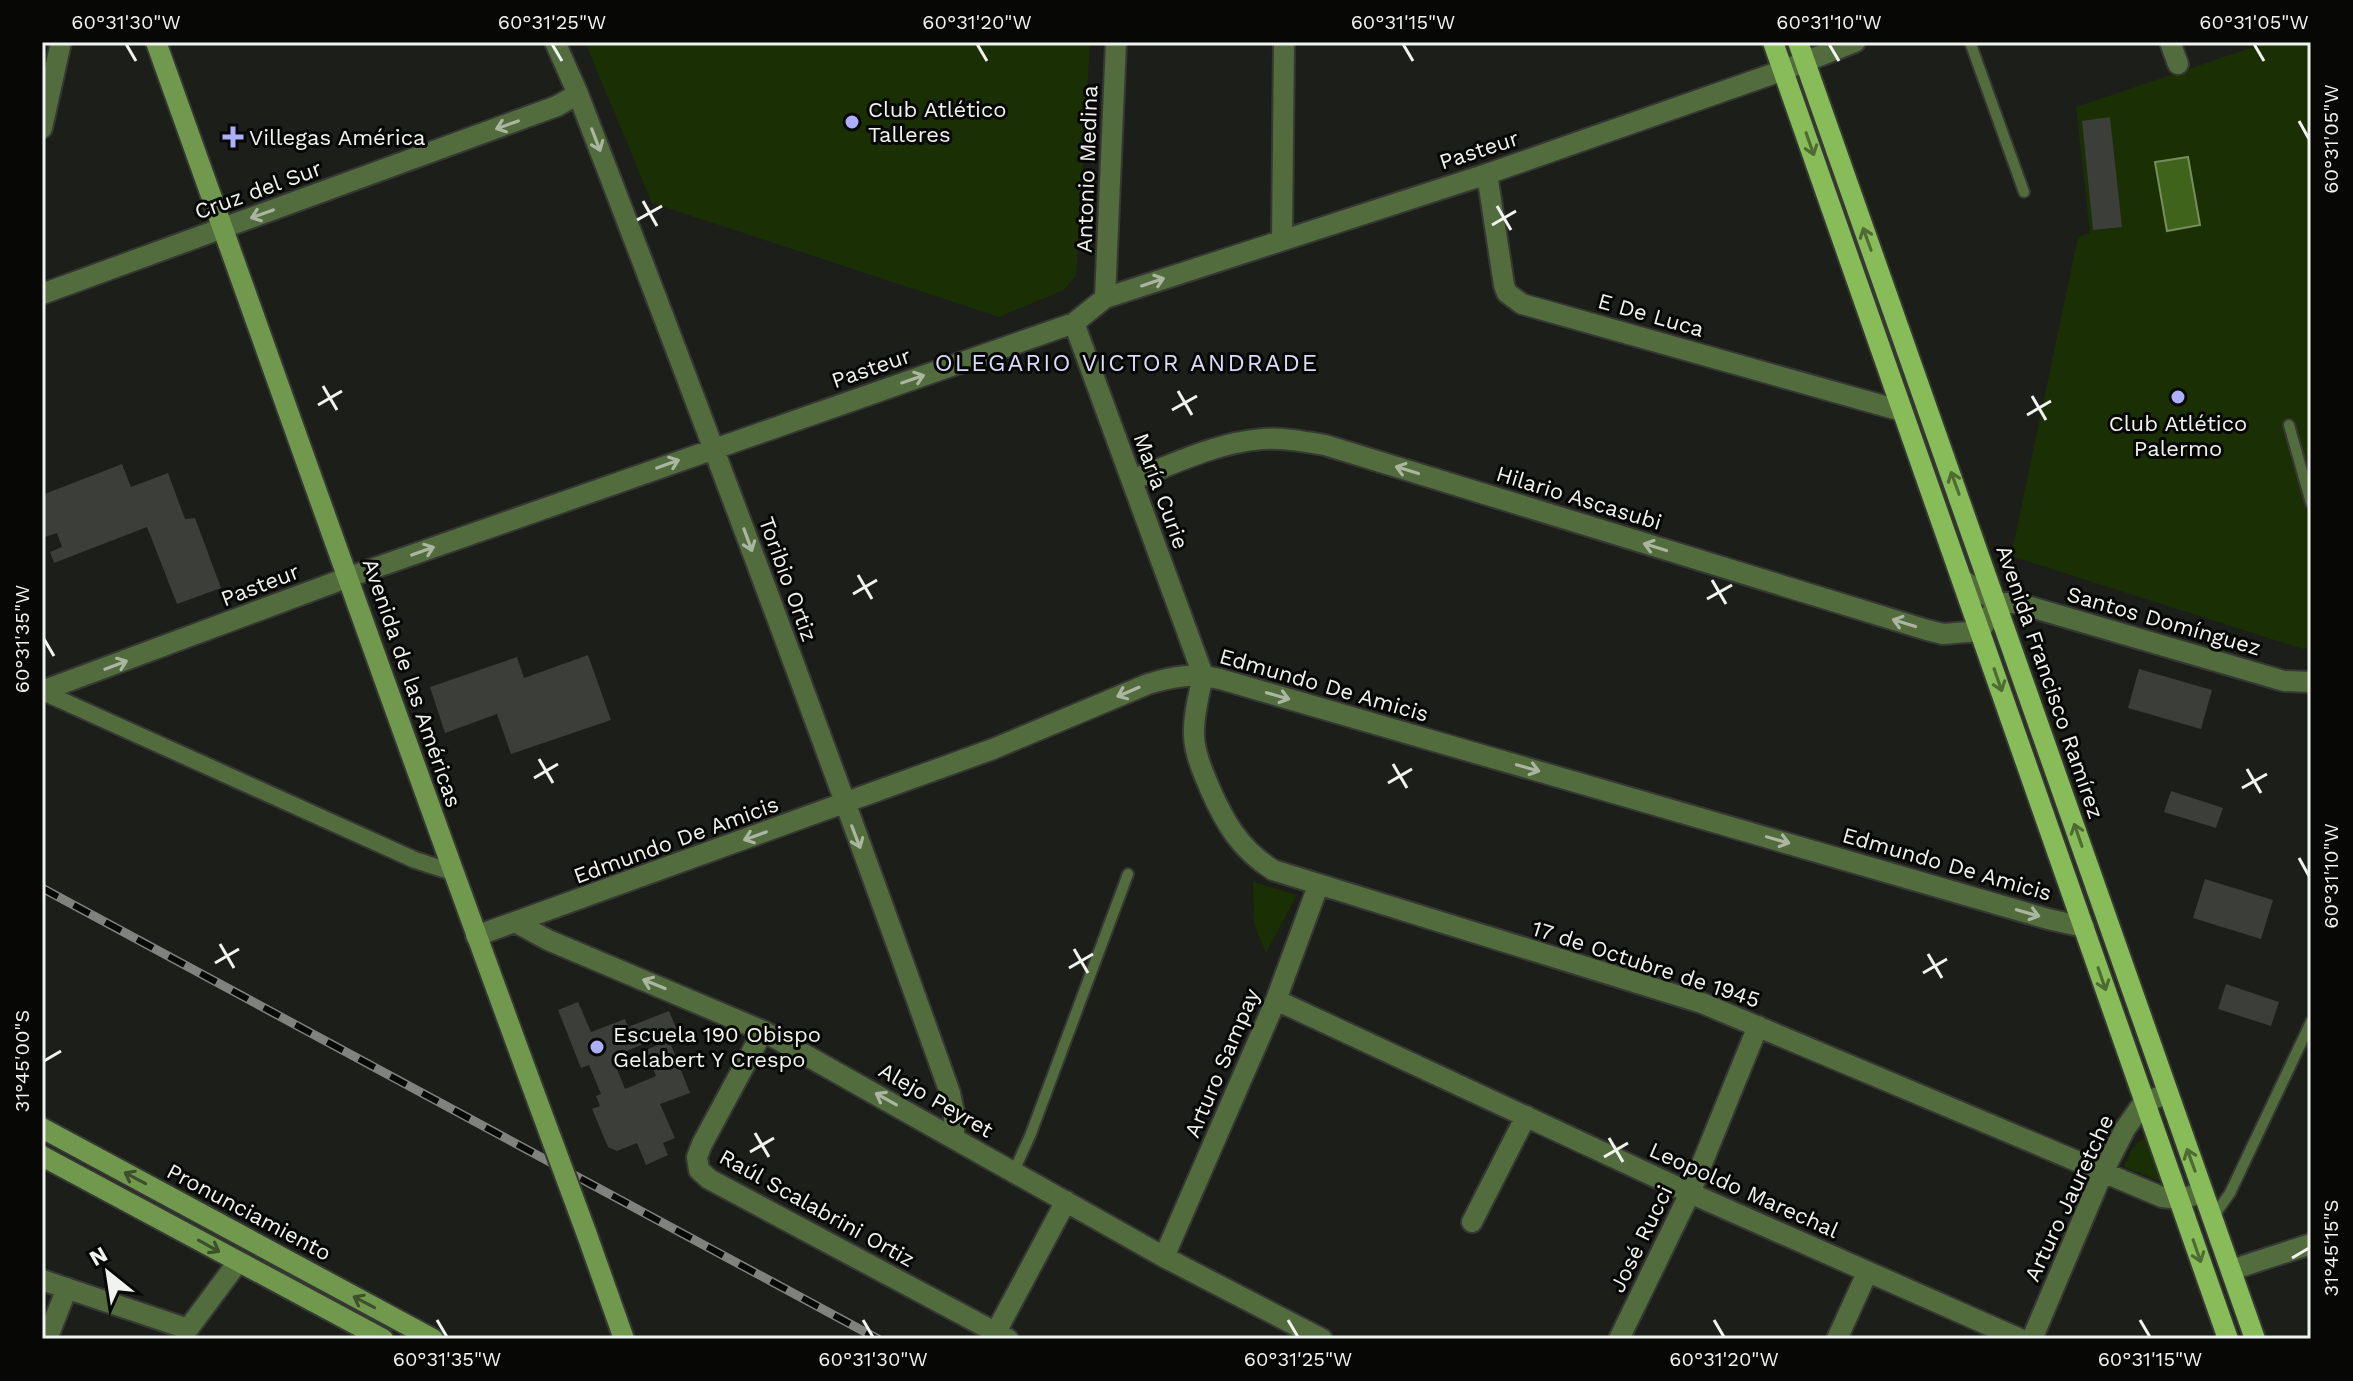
<svg xmlns="http://www.w3.org/2000/svg" width="2353" height="1381" font-family="'Work Sans',sans-serif">
<style>
.green{fill:#1b2f05}
.water{fill:#40631c;stroke:#758e5b;stroke-width:2}
.building{fill:#3b3e39}
.lines{fill:none;stroke-linecap:round;stroke-linejoin:round}
.service-casing{stroke:#353833;stroke-width:14}
.pedestrian-casing{stroke:#353833;stroke-width:20}
.minor-casing{stroke:#353833;stroke-width:24}
.secondary-casing{stroke:#353833;stroke-width:24}
.primary-casing{stroke:#353833;stroke-width:24}
.service{stroke:#536c3e;stroke-width:10}
.pedestrian{stroke:#536c3e;stroke-width:16}
.minor{stroke:#536c3e;stroke-width:20}
.secondary{stroke:#71994e;stroke-width:20}
.primary{stroke:#88bc59;stroke-width:20}
.rail-casing{stroke:#7f827d;stroke-width:9}
.rail{stroke:#070806;stroke-width:6;stroke-dasharray:18;stroke-linecap:butt}
.secondary-bridge-casing{stroke:#353833;stroke-width:24;stroke-linecap:butt}
.secondary-bridge{stroke:#71994e;stroke-width:20}
.oneway{stroke:#aab69f}
.oneway2{stroke:#4e6b34}
.oneway3{stroke:#3c502a}
.ticks{fill:none;stroke:#f1f3ef;stroke-width:3}
.poi-dot{fill:#acaffb;stroke:#070806;stroke-width:3}
.labels{text-anchor:middle;dominant-baseline:central;stroke-width:6;stroke-linejoin:round;paint-order:stroke}
.poi-label{font-size:22px;fill:#f1f3ef;stroke:#070806;text-anchor:start}
.street-label{font-size:22px;fill:#f1f3ef;stroke:#070806}
.neighbourhood-label{font-size:24px;letter-spacing:2px;fill:#dadcf9;stroke:#070806}
.neatline{fill:none;stroke:#f1f3ef;stroke-width:3}
.ticks-label{font-size:20px;text-anchor:middle;fill:#f1f3ef}
</style>
<rect width="100%" height="100%" fill="#1b1e19"/>
<path class="green" d="M585,42h505l-14,233 -12,15 -65,27 -347,-114z
M2268,42h43v604l-8,3 -292,-93 67,-319 12,-4 -14,-126z
M1253,882l44,13 -31,58 -12,-29z
M2145,1137l17,45 -38,-15 9,-20z"/>
<path class="water" d="M2188,157l12,68 -33,6 -12,-69z"/>
<path class="building" d="M2110,117l12,110 -29,3 -11,-109z
M122,464l9,23 37,-14 17,46 10,-1 26,70 -44,16 -30,-77 -93,36 -4,-11 12,-5 -5,-14 -15,5v-43z
M588,655l23,65 -100,34 -14,-40 -52,19 -15,-46 87,-30 7,21z
M2139,669l73,21 -11,39 -73,-21z
M2171,791l52,17 -7,20 -52,-16z
M2205,879l68,21 -12,39 -68,-21z
M2226,984l53,18 -8,24 -53,-17z
M578,1002l13,30 34,-13 3,8 41,-16 8,19 -65,27 13,32 31,-13 -10,-26 23,-10 21,53 -30,11 15,34 -12,5 5,12 -22,10 -9,-22 -20,8 -9,-4 -16,-38 8,-3 -4,-10 5,-2 -12,-29 -8,3 -23,-58z"/>
<g class="lines">
<g class="service-casing">
<path id="service" d="M1970,42l54,150
M2289,425l22,78
M1013,1173l17,-37 98,-262
M2213,1217l17,-24 81,-171"/>
</g>
<g class="pedestrian-casing">
<path id="pedestrian" d="M43,692l372,168 37,12"/>
</g>
<g class="minor-casing">
<path id="minor" d="M555,42l23,52c128,331 253,664 372,999l4,19v25
M2170,42l8,22
M42,128l19,-86
M1487,174l17,111 3,8 15,11 380,107
M1282,239l2,-197
M42,294l515,-188 21,-12
M1105,298l11,-256
M1074,323l129,352
M1132,480c41,-16 86,-38 131,-41 21,-2 42,3 62,6l602,185 16,4 37,-3 18,-28
M1963,580l35,23h19l267,78 27,1
M1203,675c-4,20 -10,41 -9,61 1,19 9,36 16,53 15,34 30,60 63,81l429,133 460,194 17,2 24,-6
M42,691l307,-114 725,-254 31,-25 382,-124 297,-104 71,-28
M517,923l31,17 215,91 401,226 158,82
M476,936l517,-187 155,-65c26,-8 46,-11 72,-5l828,240 36,8
M1276,1000l414,193 330,146
M763,1031l-61,113 -5,13 2,13 10,9 299,160
M1472,1222l54,-106
M1164,1257l112,-257 42,-114
M2231,1270l80,-26
M42,1280l146,49 50,-67
M996,1332l70,-131
M47,1339l20,-51
M1619,1339l71,-146 68,-167
M1837,1339l30,-66
M2032,1339l70,-165 23,-45 19,-27 23,-8"/>
</g>
<g class="secondary-casing">
<path id="secondary" d="M156,42c132,367 261,735 397,1101
M42,1128l391,211
M42,1156l341,183
M586,1232l38,107"/>
</g>
<g class="primary-casing">
<path id="primary" d="M1773,42l455,1297
M1798,42l457,1297"/>
</g>
<use href="#service" class="service"/>
<use href="#pedestrian" class="pedestrian"/>
<use href="#minor" class="minor"/>
<use href="#secondary" class="secondary"/>
<use href="#primary" class="primary"/>
<g class="rail-casing">
<path id="rail" d="M42,888l836,451"/>
</g>
<use href="#rail" class="rail"/>
<g class="secondary-bridge-casing">
<path id="secondary-bridge" d="M553,1143l33,89"/>
</g>
<use href="#secondary-bridge" class="secondary-bridge"/>
</g>
<defs><path id="oneway-shaft" d="M-6 0H5M1.5-3L5.5 0L1.5 3" fill="none" stroke-width="1.6" stroke-linecap="round" stroke-linejoin="round" transform="scale(2)"/></defs>
<g class="oneway">
<use href="#oneway-shaft" transform="translate(507 125) rotate(160)"/>
<use href="#oneway-shaft" transform="translate(596 140) rotate(69)"/>
<use href="#oneway-shaft" transform="translate(262 214) rotate(160)"/>
<use href="#oneway-shaft" transform="translate(1153 282) rotate(-19)"/>
<use href="#oneway-shaft" transform="translate(913 379) rotate(-19)"/>
<use href="#oneway-shaft" transform="translate(668 464) rotate(-20)"/>
<use href="#oneway-shaft" transform="translate(1407 470) rotate(-163)"/>
<use href="#oneway-shaft" transform="translate(748 540) rotate(70)"/>
<use href="#oneway-shaft" transform="translate(1655 547) rotate(-163)"/>
<use href="#oneway-shaft" transform="translate(423 551) rotate(-20)"/>
<use href="#oneway-shaft" transform="translate(1904 623) rotate(-163)"/>
<use href="#oneway-shaft" transform="translate(116 665) rotate(-21)"/>
<use href="#oneway-shaft" transform="translate(1128 692) rotate(157)"/>
<use href="#oneway-shaft" transform="translate(1278 696) rotate(16)"/>
<use href="#oneway-shaft" transform="translate(1528 768) rotate(16)"/>
<use href="#oneway-shaft" transform="translate(755 836) rotate(160)"/>
<use href="#oneway-shaft" transform="translate(856 837) rotate(69)"/>
<use href="#oneway-shaft" transform="translate(1778 840) rotate(16)"/>
<use href="#oneway-shaft" transform="translate(2028 913) rotate(16)"/>
<use href="#oneway-shaft" transform="translate(654 984) rotate(-158)"/>
<use href="#oneway-shaft" transform="translate(886 1099) rotate(-151)"/>
</g>
<g class="oneway2">
<use href="#oneway-shaft" transform="translate(1810 144) rotate(71)"/>
<use href="#oneway-shaft" transform="translate(1867 239) rotate(-110)"/>
<use href="#oneway-shaft" transform="translate(1955 483) rotate(-110)"/>
<use href="#oneway-shaft" transform="translate(1998 680) rotate(71)"/>
<use href="#oneway-shaft" transform="translate(2078 835) rotate(-109)"/>
<use href="#oneway-shaft" transform="translate(2102 979) rotate(71)"/>
<use href="#oneway-shaft" transform="translate(2191 1160) rotate(-110)"/>
<use href="#oneway-shaft" transform="translate(2197 1251) rotate(71)"/>
</g>
<g class="oneway3">
<use href="#oneway-shaft" transform="translate(135 1178) rotate(-152)"/>
<use href="#oneway-shaft" transform="translate(209 1246) rotate(29)"/>
<use href="#oneway-shaft" transform="translate(364 1302) rotate(-152)"/>
</g>
<path class="ticks" d="M126,44l10,17M552,44l10,17M977,44l10,17M1403,44l10,17M1829,44l10,17M2254,44l10,17M2299,121l10,18M643,201l14,25M1497,206l14,24M637,220l25,-14M1492,225l24,-14M323,386l14,24M1178,391l14,24M2032,396l14,24M318,405l24,-14M1172,410l25,-14M2027,415l24,-14M858,575l14,24M1712,580l14,24M853,594l24,-14M1707,599l25,-14M44,639l10,17M539,759l14,24M1393,764l14,24M2247,769l14,24M534,778l24,-14M1388,783l24,-14M2242,788l25,-14M2299,858l10,18M220,944l14,24M1074,949l14,24M1928,954l14,24M215,963l24,-14M1069,968l24,-14M1923,973l24,-14M44,1061l17,-10M755,1133l14,24M1609,1138l14,24M750,1152l24,-14M1604,1157l24,-14M2292,1258l17,-10M437,1320l10,17M863,1320l10,17M1288,1320l10,17M1714,1320l10,17M2140,1320l10,17"/>
<g class="poi-dot">
<circle cx="852" cy="122" r="8"/>
<path d="M229 125h8v8h8v8h-8v8h-8v-8h-8v-8h8z"/>
<circle cx="2178" cy="397" r="8"/>
<circle cx="597" cy="1047" r="8"/>
</g>
<g class="labels">
<g class="poi-label">
<text x="868" y="109">Club Atlético<tspan x="868" dy="25">Talleres</tspan></text>
<text x="249" y="137">Villegas América</text>
<text x="2178" y="423" text-anchor="middle">Club Atlético<tspan x="2178" dy="25">Palermo</tspan></text>
<text x="613" y="1034">Escuela 190 Obispo<tspan x="613" dy="25">Gelabert Y Crespo</tspan></text>
</g>
<g class="street-label">
<text transform="translate(1479 150) rotate(-18)">Pasteur</text>
<text transform="translate(1087 169) rotate(-88)">Antonio Medina</text>
<text transform="translate(258 190) rotate(-20)">Cruz del Sur</text>
<text transform="translate(1651 315) rotate(16)">E De Luca</text>
<text transform="translate(871 368) rotate(-19)">Pasteur</text>
<text transform="translate(1161 491) rotate(70)">María Curie</text>
<text transform="translate(1579 498) rotate(17)">Hilario Ascasubi</text>
<text transform="translate(788 579) rotate(70)">Toribio Ortiz</text>
<text transform="translate(260 585) rotate(-21)">Pasteur</text>
<text transform="translate(2164 621) rotate(16)">Santos Domínguez</text>
<text transform="translate(2050 682) rotate(71)">Avenida Francisco Ramírez</text>
<text transform="translate(412 683) rotate(71)">Avenida de las Américas</text>
<text transform="translate(1324 685) rotate(16)">Edmundo De Amicis</text>
<text transform="translate(676 840) rotate(-20)">Edmundo De Amicis</text>
<text transform="translate(1947 864) rotate(16)">Edmundo De Amicis</text>
<text transform="translate(1646 964) rotate(18)">17 de Octubre de 1945</text>
<text transform="translate(1222 1063) rotate(-67)">Arturo Sampay</text>
<text transform="translate(936 1100) rotate(30)">Alejo Peyret</text>
<text transform="translate(1744 1190) rotate(24)">Leopoldo Marechal</text>
<text transform="translate(2069 1198) rotate(-65)">Arturo Jauretche</text>
<text transform="translate(817 1208) rotate(29)">Raúl Scalabrini Ortiz</text>
<text transform="translate(249 1212) rotate(28)">Pronunciamiento</text>
<text transform="translate(1641 1239) rotate(-64)">José Rucci</text>
</g>
<g class="neighbourhood-label">
<text x="1127" y="363">OLEGARIO VICTOR ANDRADE</text>
</g>
</g>
<rect width="2353" height="1381" fill="none" stroke="#070806" stroke-width="88"/>
<g transform="translate(108 1273) rotate(330)" stroke="#070806" stroke-width="6" paint-order="stroke">
<path d="M0-6L14 30L0 20L-14 30Z" fill="#f1f3ef"/>
<text y="-12" font-size="22" font-weight="bold" text-anchor="middle" fill="#f1f3ef">N</text>
</g>
<rect x="44" y="44" width="2265" height="1293" class="neatline"/>
<g class="ticks-label">
<text x="126" y="29">60°31'30"W</text>
<text x="552" y="29">60°31'25"W</text>
<text x="977" y="29">60°31'20"W</text>
<text x="1403" y="29">60°31'15"W</text>
<text x="1829" y="29">60°31'10"W</text>
<text x="2254" y="29">60°31'05"W</text>
<text transform="translate(2331 139) rotate(-90)" y="7">60°31'05"W</text>
<text transform="translate(22 639) rotate(-90)" y="7">60°31'35"W</text>
<text transform="translate(2331 876) rotate(-90)" y="7">60°31'10"W</text>
<text transform="translate(22 1061) rotate(-90)" y="7">31°45'00"S</text>
<text transform="translate(2331 1248) rotate(-90)" y="7">31°45'15"S</text>
<text x="447" y="1366">60°31'35"W</text>
<text x="873" y="1366">60°31'30"W</text>
<text x="1298" y="1366">60°31'25"W</text>
<text x="1724" y="1366">60°31'20"W</text>
<text x="2150" y="1366">60°31'15"W</text>
</g>
</svg>
